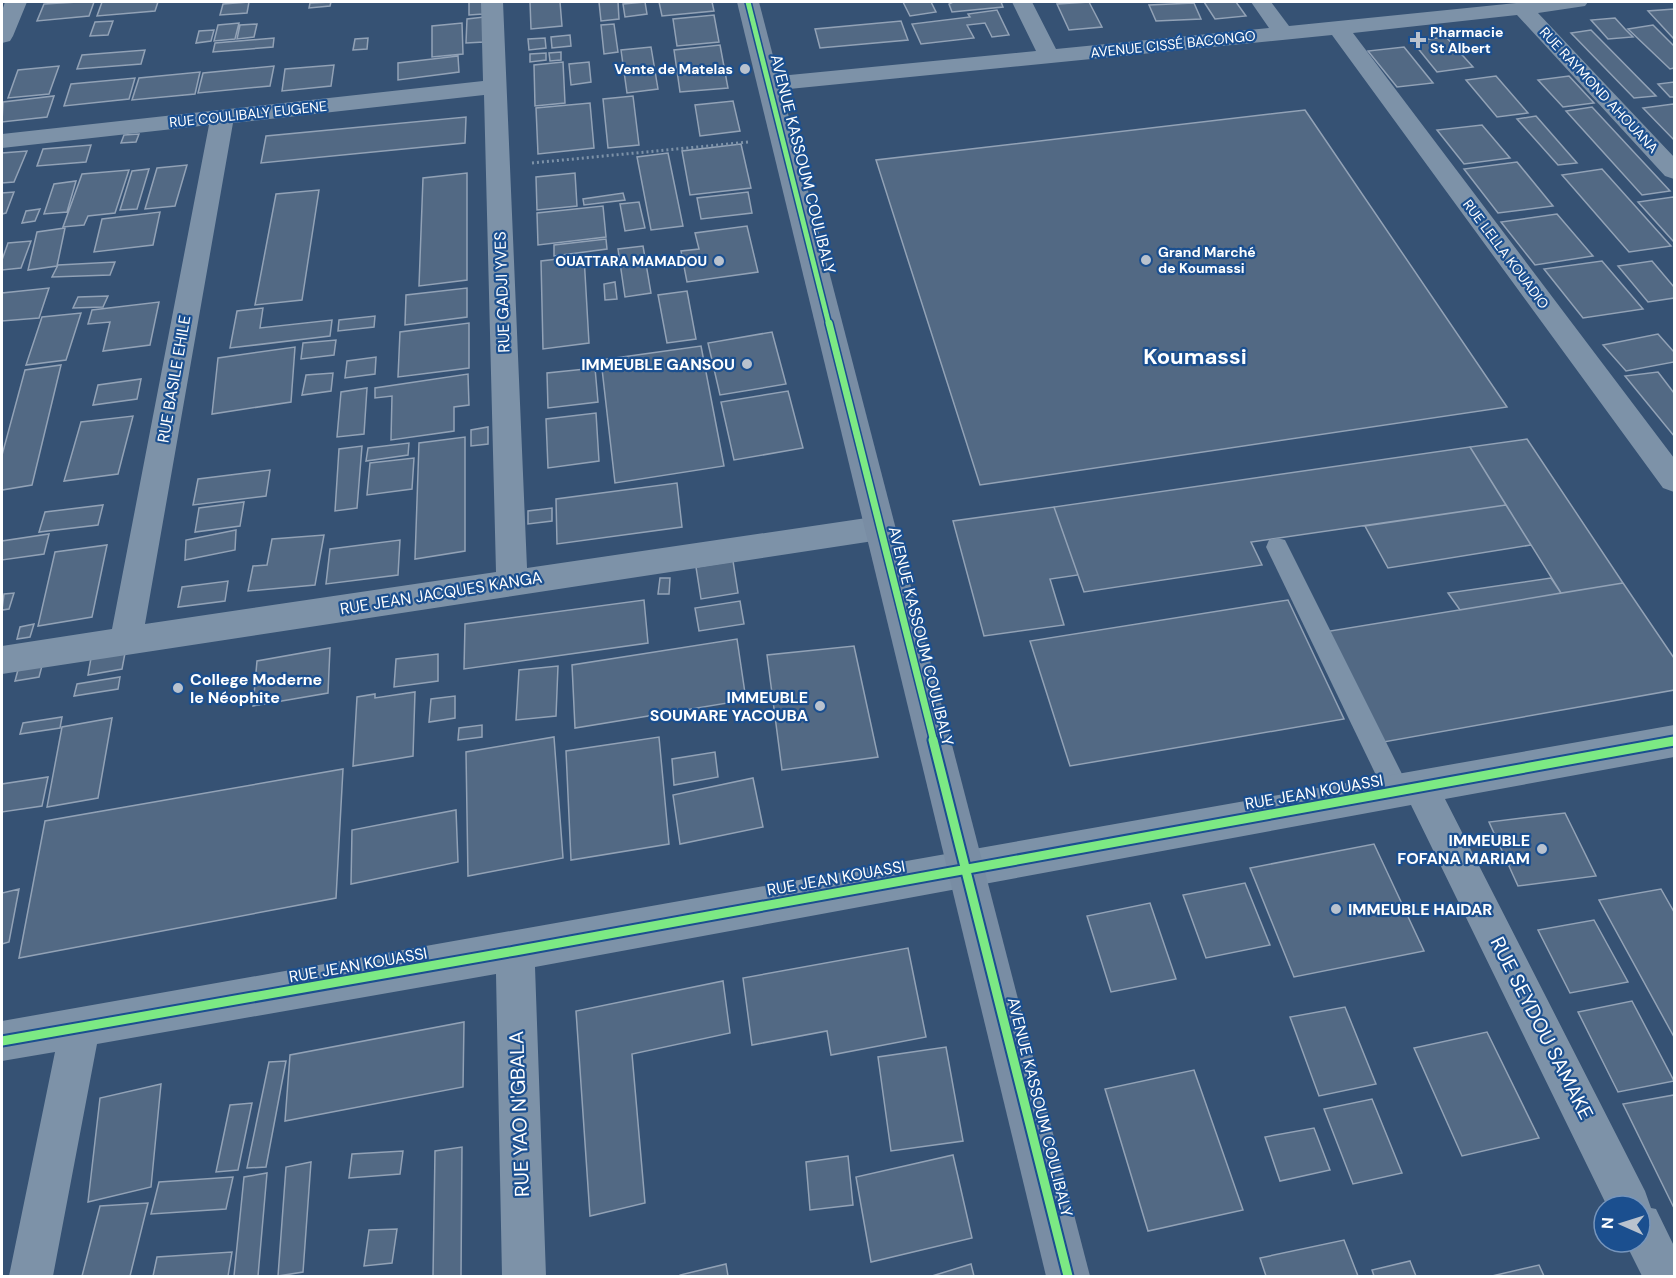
<svg xmlns="http://www.w3.org/2000/svg" width="1676" height="1278" font-family="'DM Sans',sans-serif">
<style>
.building{fill:#526984;stroke:#92a2b6;stroke-width:1.5}
.lines{fill:none;stroke-linecap:round;stroke-linejoin:round}
.path{stroke:#7d92a8;stroke-width:3;stroke-dasharray:2 3;stroke-linecap:butt}
.lane{fill:#7d92a8;fill-rule:evenodd}
.street{fill:#7d92a8;fill-rule:evenodd}
.secondary{fill:#798da4;fill-rule:evenodd}
.cycleway-far2-casing{stroke:#1b4f8f;stroke-width:8}
.cycleway-far1-casing{stroke:#1b4f8f;stroke-width:10}
.cycleway-casing{stroke:#1b4f8f;stroke-width:13}
.cycleway-far2{stroke:#7ce984;stroke-width:5}
.cycleway-far1{stroke:#7ce984;stroke-width:7}
.cycleway{stroke:#7ce984;stroke-width:9}
.poi-dot{fill:#b9c2ce;stroke:#1b4f8f;stroke-width:2}
.labels{text-anchor:middle;dominant-baseline:central;stroke-width:4.5;stroke-linejoin:round;paint-order:stroke}
.far-poi-label{font-size:14px;font-weight:bold;fill:#fff;stroke:#1b4f8f;text-anchor:start}
.far-street-label{font-size:14px;fill:#fff;stroke:#1b4f8f}
.street-label{font-size:16px;fill:#fff;stroke:#1b4f8f}
.poi-label{font-size:16px;font-weight:bold;fill:#fff;stroke:#1b4f8f;text-anchor:end}
.near-street-label{font-size:20px;fill:#fff;stroke:#1b4f8f}
.district-label{font-size:22px;font-weight:bold;fill:#fff;stroke:#1b4f8f}
</style>
<rect width="100%" height="100%" fill="#365274"/>
<path class="building" d="M78,2h16l-5,14 -52,5 7,-17z
M102,2h56l-3,9 -58,5z
M249,2l-2,11 -27,2 3,-11z
M331,2l-1,4 -21,2 1,-5z
M469,2h15l-1,12 -14,1z
M530,2h30l2,24 -31,3z
M599,2h19l1,17 -18,2z
M645,2l2,12 -22,3 -2,-13z
M659,2h53l2,9 -52,5z
M903,2h28l5,10 -26,4z
M953,2h48l2,5 -51,5 -3,-8z
M1089,2l13,25 -33,3 -12,-26z
M1204,2h32l10,14 -31,3z
M1194,3l7,16 -45,2 -7,-16z
M1674,9v30l-26,-28z
M997,10l12,25 -17,2 -7,-14 -18,2 7,13 -53,6 -9,-20 58,-7 -2,-3z
M714,15l5,27 -42,4 -4,-27z
M484,17v25l-18,1 1,-24z
M1615,18l10,11 8,8 -25,2 -17,-19z
M113,21l-5,14 -18,1 5,-14z
M901,21l7,19 -88,8 -5,-19z
M239,23l-4,16 -21,2 4,-16z
M462,23l1,31 -31,3v-31z
M257,24l-3,13 -17,2 3,-14z
M614,24l4,28 -14,2 -3,-29z
M1653,25l21,21v22l-4,1 -42,-40z
M214,30l-3,11 -15,2 3,-12z
M1591,30l65,66 -22,2 -63,-65z
M570,35l1,11 -19,2 -1,-11z
M1446,37l27,30 -36,5 -25,-31z
M274,38l-1,9 -60,5 2,-9z
M368,38l-1,11 -14,1 2,-11z
M545,38l1,10 -17,2 -1,-11z
M720,45l8,43 -48,4 -6,-42z
M651,47l7,42 -31,4 -6,-43z
M1404,47l29,36 -36,4 -29,-36z
M145,50l-4,14 -64,5 5,-14z
M561,52v8l-11,1 -1,-8z
M546,53v7l-16,2v-8z
M458,56l1,16 -61,8v-17z
M563,62l2,41 -30,3 -1,-41z
M589,62l2,20 -20,3 -2,-21z
M334,65l-3,21 -49,5 3,-22z
M59,66l-10,28 -41,4 10,-28z
M274,66l-4,20 -72,7 5,-20z
M200,72l-5,22 -63,6 7,-22z
M1496,76l32,37 -31,4 -31,-37z
M1569,76l25,27 -31,4 -25,-27z
M135,78l-6,21 -65,7 7,-22z
M1674,82v15h-4l-12,-13z
M54,96l-7,21 -45,5 1,-20z
M633,96l6,49 -31,3 -5,-49z
M733,101l7,30 -40,5 -5,-31z
M590,103l4,45 -56,6 -2,-46z
M1673,104l1,1v35l-31,-32z
M1592,107l78,84 -28,4 -76,-84z
M1305,110l202,297 -527,78 -104,-325z
M1536,116l41,47 -19,2 -41,-46z
M466,117l-1,26 -204,20 5,-27z
M1482,125l28,33 -46,6 -27,-34z
M139,134l-3,8 -15,1 3,-8z
M741,144l10,44 -61,7 -8,-44z
M91,145l-5,17 -49,4 6,-17z
M27,151l-13,31 -12,1v-30z
M668,153l15,73 -32,4 -14,-73z
M1517,162l36,44 -55,7 -34,-44z
M187,165l-12,41 -30,3 12,-41z
M149,169l-12,40 -17,1 12,-39z
M1602,169l69,77 -42,6 -67,-77z
M129,170l-14,43 -27,3 -4,9 -21,2 19,-53z
M467,173v107l-48,6 4,-108z
M575,173l2,33 -40,4 -1,-33z
M76,181l-9,31 -23,2 10,-30z
M319,190l-17,110 -47,5 21,-111z
M14,192l-8,21 -4,1v-21z
M748,192l4,21 -51,6 -4,-21z
M623,193l2,7 -41,5 -1,-6z
M1673,197l1,1v44l-36,-40z
M639,202l6,26 -20,3 -5,-27z
M603,206l3,31 -68,8 -1,-32z
M40,209l-5,12 -13,2 4,-12z
M160,212l-7,33 -59,7 8,-33z
M1557,214l36,42 -58,9 -34,-43z
M747,226l11,46 -71,10 -6,-31 18,-2 -4,-16z
M65,228l-8,38 -29,4 9,-38z
M606,239l1,10 -53,7v-11z
M31,241l-10,27 -19,2v-10l6,-17z
M643,246l8,47 -26,4 -7,-48z
M584,256l5,87 -46,6 -2,-88z
M1602,261l41,48 -60,9 -39,-49z
M1652,261l22,26v11l-26,4 -30,-36z
M115,262l-5,13 -58,2 6,-12z
M615,282l2,17 -12,1 -1,-16z
M49,288l-10,30 -37,3v-28z
M467,288v29l-62,8 1,-30z
M687,291l9,48 -29,4 -9,-48z
M108,296l-5,11 -30,1 5,-11z
M159,302l-9,43 -47,6 7,-29 -22,2 4,-14z
M263,308l-3,20 72,-8 -2,16 -100,12 7,-37z
M81,313l-15,47 -40,5 16,-48z
M375,316l-1,11 -36,4 1,-11z
M469,323v45l-71,9 2,-45z
M772,332l14,52 -66,11 -12,-52z
M1658,334l16,18v10l-48,9 -23,-26z
M336,340l-2,15 -33,4 2,-16z
M701,346l23,120 -109,17 -14,-123z
M295,347l-4,55 -79,12 6,-56z
M376,357l-1,17 -30,4 2,-17z
M61,365l-29,120 -30,5v-35l23,-85z
M595,368l3,34 -50,6 -1,-35z
M1658,372l16,21v43l-49,-60z
M333,373l-2,18 -29,4 4,-20z
M468,374l1,31 -15,2v24l-63,9 1,-44 -17,2v-10z
M141,379l-4,20 -44,6 5,-20z
M367,388l-3,46 -27,3 4,-45z
M788,391l15,57 -69,12 -13,-58z
M596,413l3,48 -51,7 -2,-49z
M133,416l-15,58 -54,7 17,-59z
M488,427v17l-17,2v-16z
M465,437v114l-50,8 4,-116z
M1527,439l96,144 -62,10 -91,-146z
M409,443l-1,12 -42,6 2,-13z
M362,446l-5,62 -22,3 4,-62z
M1470,447l36,58 -255,37 11,23 -178,27 -30,-85z
M414,458l-2,31 -45,6 3,-32z
M270,470l-4,26 -73,9 5,-26z
M677,483l5,44 -125,17 -1,-45z
M244,502l-4,24 -45,6 4,-24z
M103,505l-5,20 -59,7 6,-20z
M1506,505l25,40 -143,23 -23,-42z
M1054,507l24,68 -28,4 14,46 -80,11 -31,-115z
M552,508v13l-24,3v-13z
M236,530l-1,20 -50,10 1,-20z
M49,534l-5,20 -42,6v-19z
M324,535l-9,50 -67,6 5,-25 14,-1 5,-26z
M400,540l-2,35 -72,9 4,-35z
M107,545l-15,72 -54,9 17,-74z
M733,561l5,32 -37,6 -5,-32z
M660,578h10l-1,16h-11z
M1551,578l10,15 -101,17 -12,-17z
M228,581l-3,20 -47,6 4,-20z
M1623,583l51,75v32l-296,53 -54,-111z
M14,593l-5,16 -7,1 2,-16z
M644,600l4,43 -184,26 1,-45z
M1288,600l56,119 -274,47 -40,-125z
M740,601l4,23 -45,7 -4,-23z
M34,624l-4,13 -13,2 3,-12z
M737,639l9,61 -171,28 -3,-63z
M854,646l24,111 -96,13 -15,-115z
M330,648l-2,45 -75,13 4,-45z
M125,653l-3,16 -34,6 3,-17z
M438,654v27l-44,6 2,-28z
M43,662l-4,15 -24,4 4,-15z
M558,666l-2,50 -40,4 3,-50z
M120,677l-2,12 -44,7 3,-12z
M415,692l-2,64 -60,10 4,-69 18,-3v4z
M455,696v22l-26,4 2,-23z
M62,717l-2,11 -40,6 3,-11z
M112,718l-14,80 -51,9 15,-80z
M482,725v12l-24,3 1,-12z
M554,737l9,121 -95,18 -2,-124z
M659,737l10,107 -98,16 -5,-109z
M715,752l3,25 -44,8 -2,-26z
M343,769l-7,129 -317,60 26,-137z
M48,777l-6,29 -40,6v-28z
M753,778l10,49 -83,17 -7,-49z
M456,810l2,52 -107,22 1,-54z
M1565,813l31,63 -78,10 -29,-64z
M1374,844l50,107 -130,26 -44,-109z
M1245,883l25,62 -64,13 -23,-63z
M19,889l-10,53 -7,2v-51z
M1661,889l13,23v125l-75,-137z
M1150,903l26,76 -65,13 -24,-76z
M1594,920l34,62 -58,11 -32,-63z
M908,948l18,89 -95,18 -4,-24 -75,14 -9,-67z
M723,981l7,52 -98,21 13,149 -55,13 -14,-205z
M1632,1001l42,80 -56,11 -40,-80z
M1345,1007l31,77 -57,12 -29,-79z
M464,1022l-1,65 -178,34 5,-66z
M1487,1032l52,106 -77,18 -48,-108z
M946,1047l17,94 -72,10 -13,-94z
M286,1061l-20,106 -19,1 22,-106z
M1194,1070l49,140 -95,21 -43,-142z
M161,1084l-10,103 -63,15 12,-104z
M1674,1095v113l-51,-104z
M1372,1099l30,74 -49,11 -29,-75z
M252,1103l-14,67 -22,2 14,-67z
M1314,1128l16,42 -50,11 -15,-44z
M462,1147l-1,129h-28l2,-125z
M403,1151l-3,23 -51,4 3,-24z
M953,1155l19,83 -101,24 -15,-85z
M848,1156l5,49 -43,5 -4,-48z
M311,1162l-8,110 -25,4 8,-109z
M267,1173l-9,103h-24l10,-99z
M233,1177l-7,32 -75,5 8,-32z
M148,1203l-18,73h-48l18,-70z
M397,1229l-5,34 -28,3 5,-36z
M1344,1240l14,36h-92l-6,-18z
M232,1252l-4,24h-75l4,-19z
M1410,1261l6,15h-42l-2,-6z
M726,1264l2,12h-48v-1z
M971,1264l3,12h-42z
M1539,1265l5,11h-52z"/>
<g class="lines">
<path class="path" d="M532,163l217,-21"/>
<path class="lane" d="M1277,538l8,2 121,242 4,9 -4,9 -9,3 -9,-3 -122,-253 3,-7z"/>
<path class="street" d="M5,2h22l-14,34 -3,5 -8,2v-32z
M481,2h22l24,566 353,-52 11,3 4,9 -4,9 -11,3 -878,134v-28l110,-17 97,-504 -207,23v-14l481,-53zM484,95l12,477 -351,52 88,-501z
M1012,2h20l24,47 213,-21 -18,-26h20l18,24 238,-24h61l-3,4 -47,7 136,144v22l-9,-3 -148,-161 -164,18 321,425v34l-11,-4 -331,-453 -563,56 -8,-2 -3,-5 3,-5 8,-2 267,-26z
M1674,725v32l-229,42 200,392 6,17 5,1 18,37v30h-32l-17,-34h15v-36h-33l-196,-401 -876,162 11,309h-44l-6,-302 -399,70 -44,232h-44l46,-224 -53,9v-40z"/>
<path class="secondary" d="M737,2h22l331,1274h-44z"/>
<g class="cycleway-far2-casing">
<path id="cycleway-far2" d="M748,2l81,323"/>
</g>
<g class="cycleway-far1-casing">
<path id="cycleway-far1" d="M829,323l105,419
M1670,742l4,-1"/>
</g>
<g class="cycleway-casing">
<path id="cycleway" d="M933,740l135,536
M2,1041l513,-90 1159,-210"/>
</g>
<use href="#cycleway-far2" class="cycleway-far2"/>
<use href="#cycleway-far1" class="cycleway-far1"/>
<use href="#cycleway" class="cycleway"/>
</g>
<g class="poi-dot">
<path d="M1415 31h6v6h6v6h-6v6h-6v-6h-6v-6h6z"/>
<circle cx="745" cy="69" r="6"/>
<circle cx="1146" cy="260" r="6"/>
<circle cx="719" cy="261" r="6"/>
<circle cx="747" cy="364" r="6"/>
<circle cx="178" cy="688" r="6"/>
<circle cx="820" cy="706" r="6"/>
<circle cx="1542" cy="849" r="6"/>
<circle cx="1336" cy="909" r="6"/>
</g>
<g class="labels">
<g class="far-poi-label">
<text x="1430" y="32">Pharmacie<tspan x="1430" dy="16">St Albert</tspan></text>
<text x="733" y="69" text-anchor="end">Vente de Matelas</text>
<text x="1158" y="252">Grand Marché<tspan x="1158" dy="16">de Koumassi</tspan></text>
<text x="707" y="261" text-anchor="end">OUATTARA MAMADOU</text>
</g>
<g class="far-street-label">
<text transform="translate(1173 44) rotate(-6)">AVENUE CISSÉ BACONGO</text>
<text transform="translate(1599 90) rotate(47)">RUE RAYMOND AHOUANA</text>
<text transform="translate(248 114) rotate(-6)">RUE COULIBALY EUGENE</text>
<text transform="translate(1506 254) rotate(53)">RUE LELLA KOUADIO</text>
</g>
<g class="street-label">
<text transform="translate(803 164) rotate(76)">AVENUE KASSOUM COULIBALY</text>
<text transform="translate(502 292) rotate(-92)">RUE GADJI YVES</text>
<text transform="translate(174 379) rotate(-80)">RUE BASILE EHILE</text>
<text transform="translate(441 593) rotate(-9)">RUE JEAN JACQUES KANGA</text>
<text transform="translate(921 636) rotate(76)">AVENUE KASSOUM COULIBALY</text>
<text transform="translate(1314 792) rotate(-10)">RUE JEAN KOUASSI</text>
<text transform="translate(836 878) rotate(-10)">RUE JEAN KOUASSI</text>
<text transform="translate(358 965) rotate(-10)">RUE JEAN KOUASSI</text>
<text transform="translate(1040 1107) rotate(76)">AVENUE KASSOUM COULIBALY</text>
</g>
<g class="poi-label">
<text x="735" y="364">IMMEUBLE GANSOU</text>
<text x="190" y="679" text-anchor="start">College Moderne<tspan x="190" dy="18">le Néophite</tspan></text>
<text x="808" y="697">IMMEUBLE<tspan x="808" dy="18">SOUMARE YACOUBA</tspan></text>
<text x="1530" y="840">IMMEUBLE<tspan x="1530" dy="18">FOFANA MARIAM</tspan></text>
<text x="1348" y="909" text-anchor="start">IMMEUBLE HAIDAR</text>
</g>
<g class="near-street-label">
<text transform="translate(1542 1028) rotate(63)">RUE SEYDOU SAMAKE</text>
<text transform="translate(519 1114) rotate(-92)">RUE YAO N'GBALA</text>
</g>
<g class="district-label">
<text x="1195" y="356">Koumassi</text>
</g>
</g>
<rect width="1676" height="1278" fill="none" stroke="#ffffff" stroke-width="6"/>
<g transform="translate(1622 1224) rotate(273)"><circle r="28" fill="#1b4f8f" stroke="#7695bc" stroke-width="1.5"/>
<path d="M0-4.5L10 22L0 15L-10 22Z" fill="#b9c2ce"/>
<text y="-9" font-size="16" font-weight="bold" text-anchor="middle" fill="#ffffff">N</text>
</g>
</svg>
